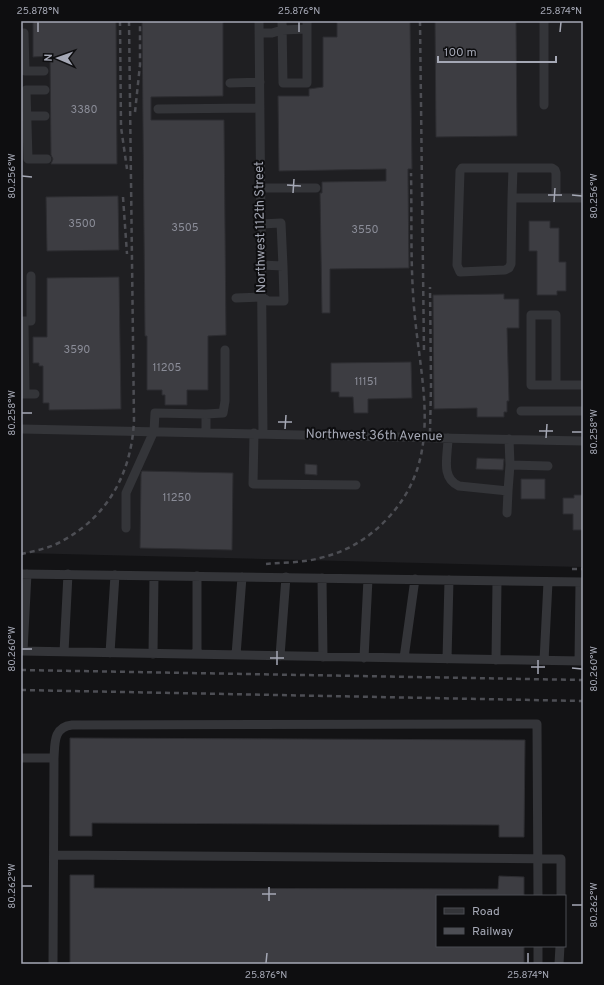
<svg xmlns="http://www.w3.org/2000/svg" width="604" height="985" font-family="Overpass,sans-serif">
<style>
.built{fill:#1f1f22}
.building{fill:#3d3d42;stroke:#2d2d31}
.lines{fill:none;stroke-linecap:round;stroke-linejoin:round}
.minor{stroke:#343539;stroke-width:9}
.rail{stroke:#4d4e54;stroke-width:2.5;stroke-dasharray:5 4;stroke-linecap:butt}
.ticks{fill:none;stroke:#a5a8b5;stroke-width:1.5}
.labels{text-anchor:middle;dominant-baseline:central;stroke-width:4;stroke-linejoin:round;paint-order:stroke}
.number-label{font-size:11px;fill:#8b8d98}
.street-label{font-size:13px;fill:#a5a8b5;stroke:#0e0e10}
.neatline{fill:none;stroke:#a5a8b5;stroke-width:1.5}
.ticks-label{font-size:10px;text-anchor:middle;fill:#a5a8b5}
</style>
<rect width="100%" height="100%" fill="#131315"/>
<path class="built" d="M21,21h562v546l-562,-14z"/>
<path class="building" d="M33,21h83l1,143h-66l2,-5 -2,-4 -1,-99 -17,1z
M142,21h81v75l-72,1v23h73l2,215 -18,1v54h-21v15h-22v-10h-3v-5h-15v-54h-2z
M337,21h73l2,148h-4v7l1,92 -79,1v44h-8l-2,-120h2v-11l64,-1v-12l-107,2 -1,-75h31v-7l14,-2v-50h14z
M435,21h81l1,115 -81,1z
M118,196l1,54 -72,1 -1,-54z
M529,221h21v7h9v34h7v29h-9v4h-20v-44h-8z
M119,277l2,132 -72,1v-7h-6v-37h-4v-3h-6v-26h14v-59z
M504,294v5h15v29h-12l2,73h-2v11h-3v5h-27v-9l-43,1 -1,-114z
M411,362l1,36 -44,1v14h-14l-1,-16h-14v-5h-8v-29z
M477,458l27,1 -1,11 -27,-1z
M305,464l12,1v10l-12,-1z
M142,471l91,2 -1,77 -92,-2 1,-74z
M521,479h24v20h-24z
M574,495h9v35h-10v-16h-10v-16h11z
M70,738l455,2 -1,97h-25v-12l-407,-2v13h-22z
M70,875h24v13l404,1 1,-13 25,1v19h-87v50h87v18h-454z"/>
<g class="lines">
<path class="minor" d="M259,21l4,412
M282,21l1,62h24v-62
M21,33h3l1,38h19
M259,33h13l10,-3 25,-1
M230,83l30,-1
M45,90h-19l2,69h19
M544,105v-84
M158,109l102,-1
M21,116h24
M261,188h55
M512,198l1,-30
M556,198v-25l-1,-3 -3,-2h-90l-2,3 -3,94 3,7 45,-2 4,-2 2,-4 1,-66h71
M261,224l20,-1 2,43
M236,298l26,-1 6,4h16l-1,-35 -22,-1
M21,321h10v-45
M24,321l1,73
M556,385v-70h-25v70h52
M21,394h14
M521,411h62
M21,429l562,12
M206,432v-18l17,-1 2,-12v-51
M254,433l-1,51 103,1
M448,438c0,17 -8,40 11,48l49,5 2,-26
M509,439l1,26 38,1
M507,513l1,-22
M126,528v-35l28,-62 1,-18 51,1
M21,574l562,8
M197,576v78
M322,578l1,79
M21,651l562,10
M23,651l4,-77
M64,652l4,-78
M110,653l5,-78
M153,654l1,-78
M236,655l6,-78
M280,656l6,-79
M364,658l4,-79
M404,658l11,-79
M447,659l2,-79
M496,660l1,-79
M544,661l4,-79
M579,661l1,-79
M21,758h33l-1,206
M54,758c1,-14 -1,-31 18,-33l465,-1 1,172
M54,855l507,4v37
M538,946v18
M559,964l1,-18"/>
<path class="rail" d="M120,21l1,106 6,42
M420,21l4,331
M135,112l5,-47v-44
M123,197l4,57
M430,433l1,-48 -1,-98
M21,554c14,-3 29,-6 41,-13 47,-25 70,-70 72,-121l-5,-399
M266,564c17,-2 37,-1 54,-6 26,-6 48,-19 67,-39 56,-59 35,-130 28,-201 -5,-48 -3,-97 -4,-145
M572,569h11
M21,670l562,10
M21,690l562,11"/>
</g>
<path class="ticks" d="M38,32v-10M299,32v-10M560,32l1,-10M22,176l10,1M287,185l14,1M293,193l1,-14M548,195h14M572,195l10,1M554,202l1,-14M22,413h10M278,422h14M285,429l1,-14M539,431h14M572,432h10M546,438l1,-14M22,649h10M270,658h14M277,665v-14M531,667h14M572,668l10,1M538,674v-14M22,886h10M262,894h14M269,901v-14M572,905h10M266,963l1,-10M528,963v-10"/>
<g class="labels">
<g class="number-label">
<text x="84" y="110">3380</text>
<text x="82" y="224">3500</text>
<text x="185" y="228">3505</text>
<text x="365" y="230">3550</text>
<text x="77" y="350">3590</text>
<text x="167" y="368">11205</text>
<text x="366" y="382">11151</text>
<text x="177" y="498">11250</text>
</g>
<g class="street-label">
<text transform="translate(261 227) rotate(-91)">Northwest 112th Street</text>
<text transform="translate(374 436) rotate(1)">Northwest 36th Avenue</text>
</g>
</g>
<rect width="604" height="985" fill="none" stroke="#0e0e10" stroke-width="44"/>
<rect x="436" y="895" width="130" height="52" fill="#0e0e10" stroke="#4a4c52"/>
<rect x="444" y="908" width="20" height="6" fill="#343539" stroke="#4a4c52"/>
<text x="472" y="915" font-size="12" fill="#a5a8b5">Road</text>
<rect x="444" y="928" width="20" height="6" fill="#4d4e54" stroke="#4a4c52"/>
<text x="472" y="935" font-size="12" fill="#a5a8b5">Railway</text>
<g transform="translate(58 58) rotate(272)" stroke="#0e0e10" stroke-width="3" paint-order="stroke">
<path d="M0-3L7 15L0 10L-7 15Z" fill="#a5a8b5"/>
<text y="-6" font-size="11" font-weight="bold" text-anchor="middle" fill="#a5a8b5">N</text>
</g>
<path d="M438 56v6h118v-6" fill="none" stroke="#a5a8b5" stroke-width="2"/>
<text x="444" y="56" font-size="12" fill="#a5a8b5" stroke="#0e0e10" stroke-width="3" paint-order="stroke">100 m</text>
<rect x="22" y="22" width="560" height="941" class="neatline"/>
<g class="ticks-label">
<text x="38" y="14">25.878°N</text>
<text x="299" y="14">25.876°N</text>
<text x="561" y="14">25.874°N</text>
<text transform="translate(11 176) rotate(-90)" y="4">80.256°W</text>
<text transform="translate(593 196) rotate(-90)" y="4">80.256°W</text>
<text transform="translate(11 413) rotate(-90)" y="4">80.258°W</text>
<text transform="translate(593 432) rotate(-90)" y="4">80.258°W</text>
<text transform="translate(11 649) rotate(-90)" y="4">80.260°W</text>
<text transform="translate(593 669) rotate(-90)" y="4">80.260°W</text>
<text transform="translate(11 886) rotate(-90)" y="4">80.262°W</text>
<text transform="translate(593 905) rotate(-90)" y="4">80.262°W</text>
<text x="266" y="978">25.876°N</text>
<text x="528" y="978">25.874°N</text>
</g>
</svg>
